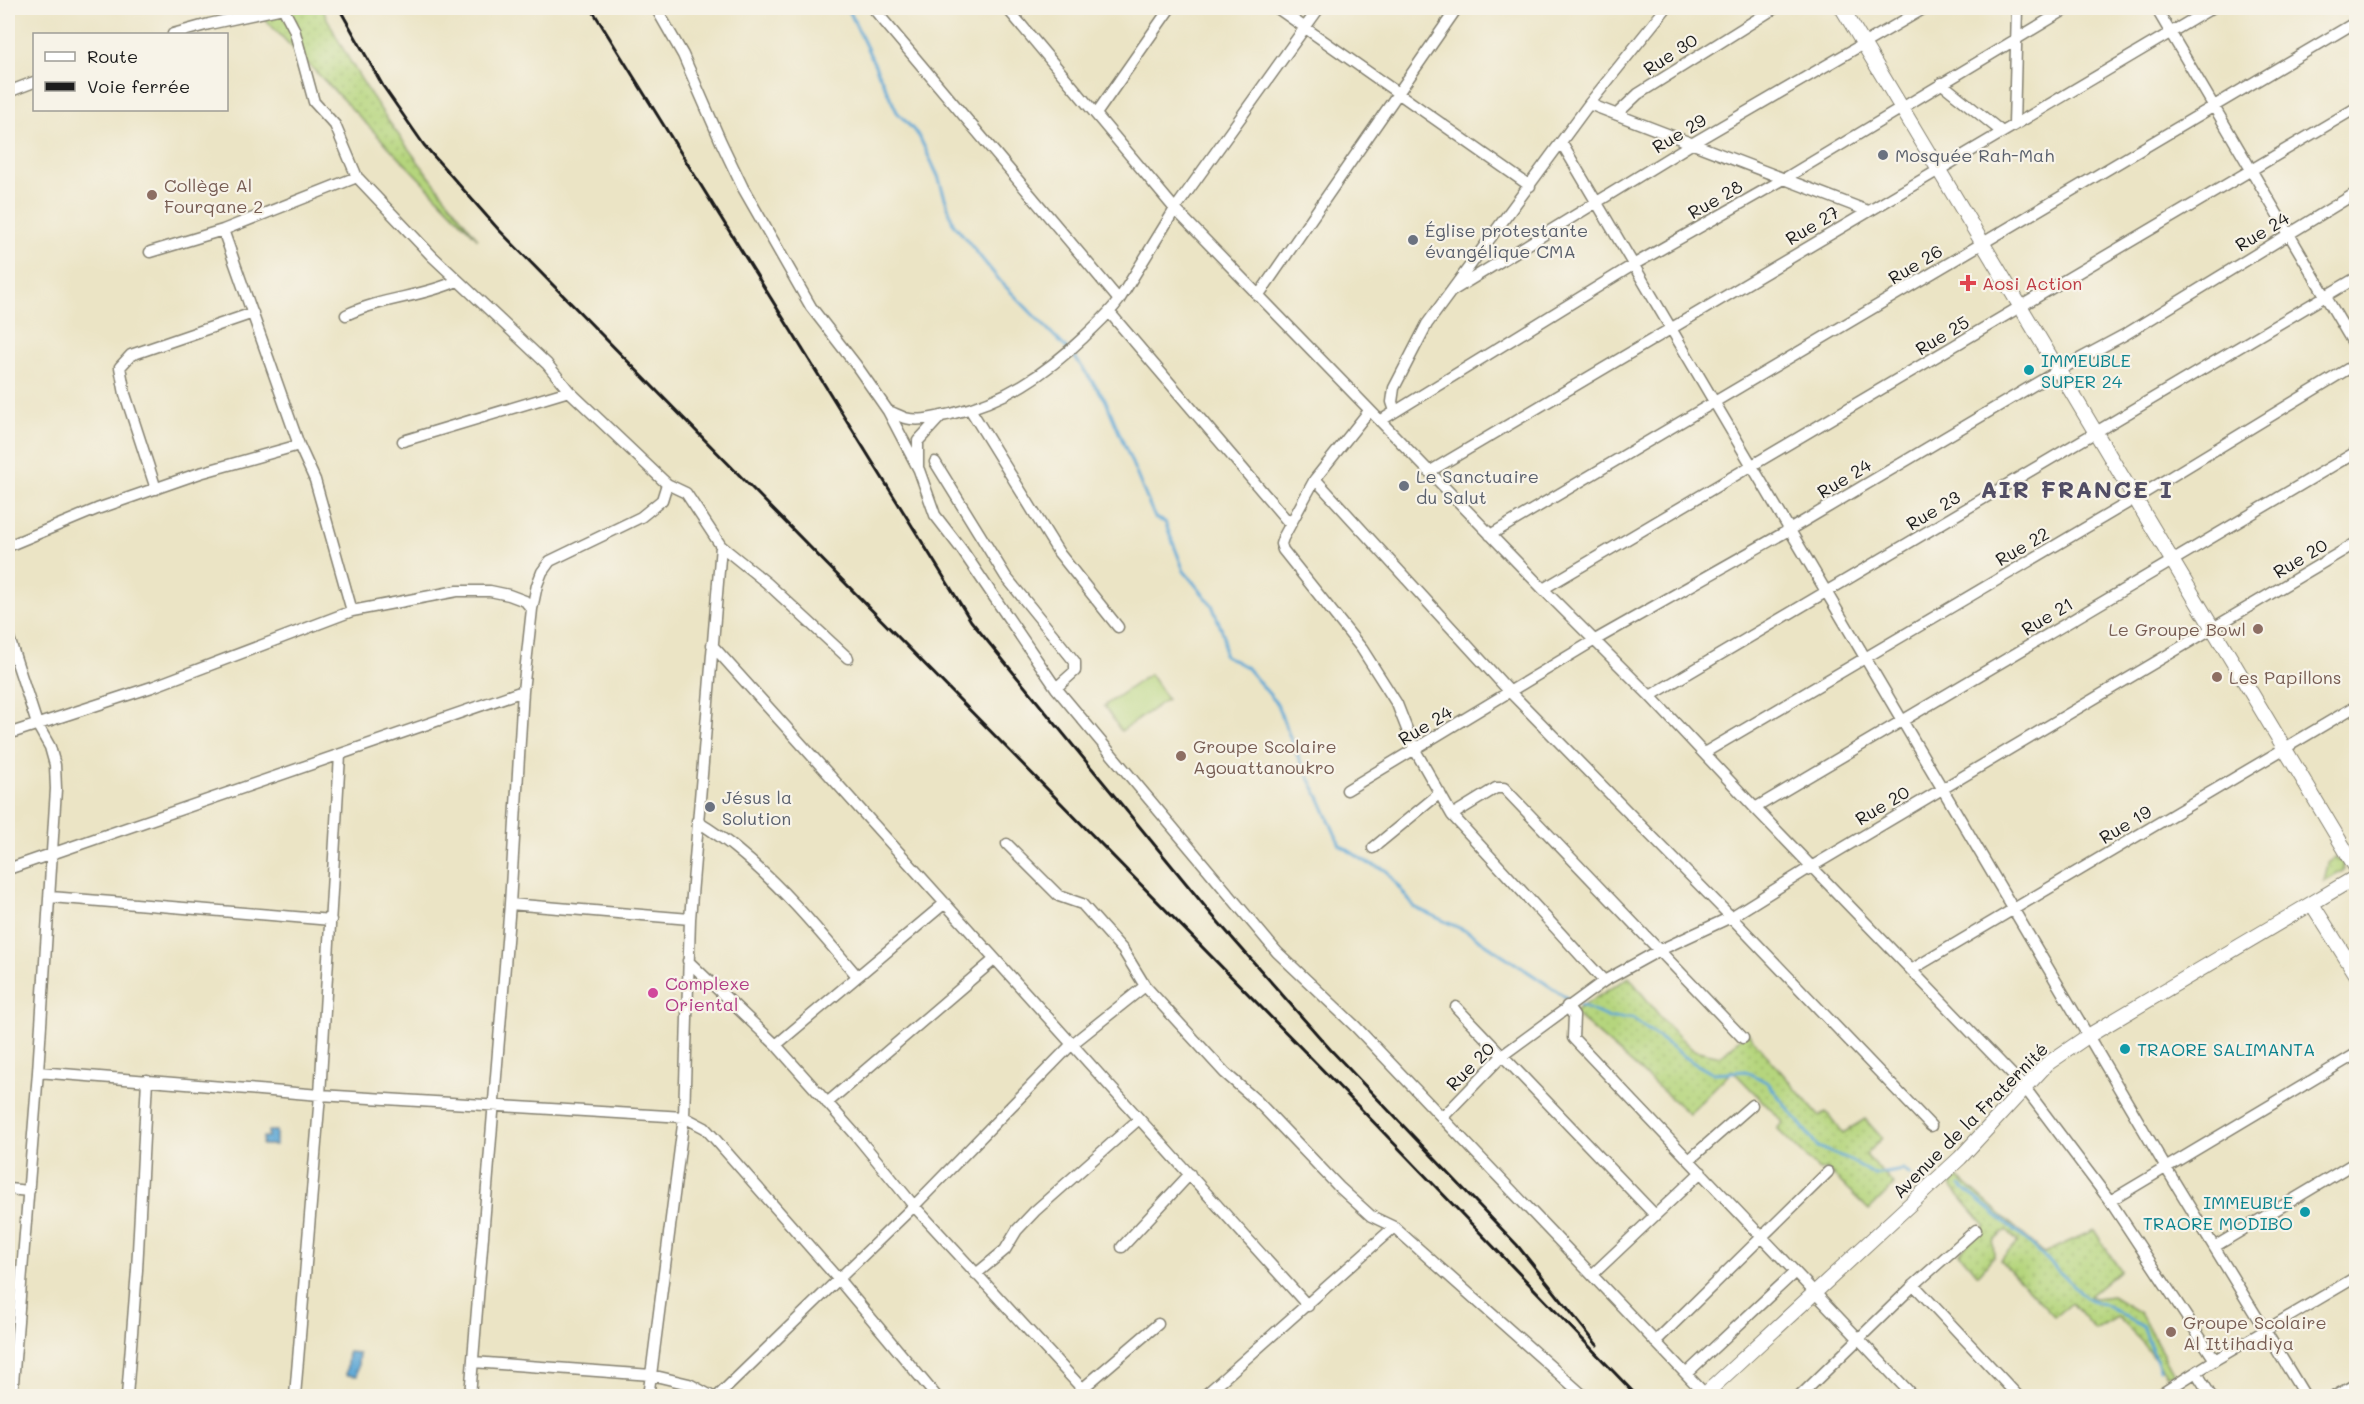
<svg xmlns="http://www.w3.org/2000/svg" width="2364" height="1404" font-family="Mali,sans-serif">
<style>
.grass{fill:url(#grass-dots);stroke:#68784c;stroke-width:1.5}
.park{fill:#b5d57d;stroke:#68784c;stroke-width:1.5}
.water{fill:url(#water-ripples);stroke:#3c6278;stroke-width:1.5}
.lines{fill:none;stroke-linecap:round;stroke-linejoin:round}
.stream{stroke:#5da7d5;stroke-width:3}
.minor-casing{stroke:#848070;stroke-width:13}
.major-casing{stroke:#848070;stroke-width:16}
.minor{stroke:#fff;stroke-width:10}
.major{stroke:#fff;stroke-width:14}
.rail{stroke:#1c1c1c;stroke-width:3}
.worship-dot{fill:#6b7280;stroke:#f7f3e8;stroke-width:2}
.education-dot{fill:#8d6e63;stroke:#f7f3e8;stroke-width:2}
.health-dot{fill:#e0444e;stroke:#f7f3e8;stroke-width:2}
.culture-dot{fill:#0f9aa8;stroke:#f7f3e8;stroke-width:2}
.hotel-dot{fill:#d1479c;stroke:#f7f3e8;stroke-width:2}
.labels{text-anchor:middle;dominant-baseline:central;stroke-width:4.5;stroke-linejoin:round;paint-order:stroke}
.street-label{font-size:18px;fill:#1c1c1c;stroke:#f7f3e8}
.worship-label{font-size:18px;fill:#5b616d;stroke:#f7f3e8;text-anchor:start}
.education-label{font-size:18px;fill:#785e54;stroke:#f7f3e8;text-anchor:start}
.health-label{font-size:18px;fill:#be3a42;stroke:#f7f3e8;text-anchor:start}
.culture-label{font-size:18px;fill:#0d838f;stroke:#f7f3e8;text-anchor:start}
.hotel-label{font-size:18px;fill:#b23c85;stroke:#f7f3e8;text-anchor:start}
.district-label{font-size:24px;font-weight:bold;letter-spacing:1.5px;fill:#524e65;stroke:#f7f3e8}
</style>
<defs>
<pattern id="grass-dots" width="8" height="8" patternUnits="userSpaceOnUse" patternTransform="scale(1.5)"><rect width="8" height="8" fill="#b5d57d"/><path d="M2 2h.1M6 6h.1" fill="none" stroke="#9bb66b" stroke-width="1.8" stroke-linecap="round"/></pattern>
<pattern id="water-ripples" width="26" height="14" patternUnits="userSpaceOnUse" patternTransform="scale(1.5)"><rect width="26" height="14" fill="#5da7d5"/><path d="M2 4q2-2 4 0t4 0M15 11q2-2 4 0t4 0" fill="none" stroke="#4c87ac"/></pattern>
</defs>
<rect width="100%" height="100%" fill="#f7f3e8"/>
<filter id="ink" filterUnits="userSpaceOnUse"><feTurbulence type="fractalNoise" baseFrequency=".0167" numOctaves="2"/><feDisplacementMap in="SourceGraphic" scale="12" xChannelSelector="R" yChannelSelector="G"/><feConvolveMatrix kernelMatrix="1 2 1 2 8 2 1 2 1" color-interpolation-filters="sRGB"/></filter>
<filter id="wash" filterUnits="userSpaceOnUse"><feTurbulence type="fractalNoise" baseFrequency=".008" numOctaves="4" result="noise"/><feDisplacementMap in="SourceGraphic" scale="24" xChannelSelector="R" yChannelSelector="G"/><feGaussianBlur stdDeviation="1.35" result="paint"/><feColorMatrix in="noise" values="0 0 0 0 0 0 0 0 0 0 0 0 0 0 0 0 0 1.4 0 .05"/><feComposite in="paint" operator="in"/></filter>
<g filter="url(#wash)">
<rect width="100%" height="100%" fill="#ebe4c5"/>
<path class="grass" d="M254,8h68c40,85 98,157 156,231z
M2335,858l8,4 1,8 -20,12 4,-19z
M1629,977l37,47 27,26 28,6 26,-24 72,84 7,-4 17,21 22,-14 17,19 -16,17 28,30 -25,25 -42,-41 -8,1 -42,-41 6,-7 -51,-52 -43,44 -116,-102z
M1958,1177l86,76 50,-23 26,40 -31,26 6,2 17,-2 28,17 34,61 -7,1 -27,-36 -23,-22 -22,13 -23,-27 -17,14 -55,-57 18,-18 -12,-12 -13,12 1,13 -16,20 -19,-22 26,-27 -35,-41z"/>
<path class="park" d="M1150,674l17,25 -46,32 -17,-25z"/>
<path class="water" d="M268,1131h8v14h-14l1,-8h5z
M348,1352l11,1 -2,23 -11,-1z"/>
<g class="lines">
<path class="stream" d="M848,8l49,104 22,24 19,40 15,47 47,58 74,75 31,43 50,119 10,4 19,49 28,34 12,31v19l22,12 30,35 22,55 22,42 20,46 28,18 18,7 28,37 54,25 101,67
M1580,1005l29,13h23l60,44 20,11 34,-2 22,12 50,64 34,14 23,14 28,-5 8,5
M1960,1185l69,57 57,56 19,7 38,22 17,42"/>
</g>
</g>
<g filter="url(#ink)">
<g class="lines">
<g class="minor-casing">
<path id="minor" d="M656,8l27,47 38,87 22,46 68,119 45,58 32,46 31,59 16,45 27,35 94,138 221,264 79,75 351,369
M873,8l246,292
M1007,8l168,201 368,380 107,107 105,112 270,280 85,113 105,159
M1277,8l253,178
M2156,8l200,340
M173,34l36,-10 74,-16 11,21 20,73 21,23 22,52 75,79 115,108 22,27 98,93 19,9 35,53 46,37 81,75
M1941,83l61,49
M8,92l26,-10
M1589,104l279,107
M1096,114l74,-106
M1617,114l21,-20 137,-86
M2014,125l3,-117
M1561,142l605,1026 139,228
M223,230l76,215 16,35 37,131
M150,252l73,-22 134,-53
M1452,291l241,-148 232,-135
M1258,296l199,-288
M1110,313l180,211
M346,315c35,-17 76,-18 111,-34
M970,409l89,144 59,74
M888,411c6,2 12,5 17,7 15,4 31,-1 46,-4 54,-13 93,-39 133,-77 12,-12 25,-23 35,-37l56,-91 144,-201
M1369,411l-54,68 -32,59 -2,6 2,6 79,99 35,55 18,46 37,65 152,166
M1395,411l-3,-9 2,-14 33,-64 162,-220 77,-96
M1380,421l253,-156 151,-86 284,-171
M403,441l166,-50
M935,462l71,115 69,85v9l-19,17
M918,467v-26l23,-25
M1429,472l783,-464
M1315,479l195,213 221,225 200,209
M156,489l-31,-95 -5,-27 11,-12 122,-42
M1490,535l866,-513
M8,546l89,-37 103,-36 99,-28
M1543,589l813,-481
M8,635l29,89 13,23 5,18 1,24 -18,283 -26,324
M712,645l596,661
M1650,696l706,-418
M8,734l144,-47 200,-76 105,-20h33l19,4 16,6 7,8
M1704,753l432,-255 220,-134
M1347,790l248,-150 194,-110 270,-160 67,-36 230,-141
M1755,808l601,-356
M1452,815l44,-27h8l239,250
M697,821c13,9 26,17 38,27 46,37 84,83 122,128
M1007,844l52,52 23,8 41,46 22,36
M1373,848l67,-55
M8,869l515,-178
M51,897l280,23
M510,904l180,15
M688,961l88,84 79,89 59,72 175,190
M1911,970l445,-264
M1567,1006l7,10 -1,22 340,358
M1456,1007l199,208
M776,1045l169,-142
M38,1072l282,23 364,22 21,11 10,11 124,141 97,116
M827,1103l168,-144
M1442,1118l61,-63 101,-74 56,-31 71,-33 80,-50 545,-324
M1689,1160l63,-55
M8,1189l21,2
M2110,1201l246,-147
M1122,1247l68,-73
M2214,1247l142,-85
M976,1274l29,-24 12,-20 18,-19 104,-92
M1592,1275l109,-103
M1914,1285l104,111
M1655,1342l173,-170
M473,1362l178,13 33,-258 6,-198 31,-373
M2196,1372l15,24
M1686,1374l109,-102
M1082,1389l76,-65
M127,1396l10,-126 10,-190
M295,1396l25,-301 20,-340
M470,1396l40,-492 13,-213 9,-82 5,-24 5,-13 8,-11 91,-44 21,-17 5,-16
M648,1396l3,-21 38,9 22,12
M718,1396l196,-190 157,-161 74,-59 80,87 32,28 82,86 32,29 23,11 190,169
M1204,1396l190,-169
M1800,1396l114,-111 62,-55
M2158,1396l57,-36 141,-83
M2335,1396l21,-12"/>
</g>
<g class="major-casing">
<path id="major" d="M1842,8l514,860
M2312,904l44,70
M1703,1396l257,-238 87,-94 41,-28 268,-159"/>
</g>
<use href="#minor" class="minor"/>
<use href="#major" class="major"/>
<path class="rail" d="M339,8l44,78 41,59 75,85 861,878 277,288
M591,8l380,613 241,294 118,134 187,196 80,100"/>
</g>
</g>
<g class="worship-dot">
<circle cx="1883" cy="155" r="6"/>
<circle cx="1413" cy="240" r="6"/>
<circle cx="1404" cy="486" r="6"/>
<circle cx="710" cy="807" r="6"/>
</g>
<g class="education-dot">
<circle cx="152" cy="195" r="6"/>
<circle cx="2258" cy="629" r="6"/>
<circle cx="2217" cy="677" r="6"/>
<circle cx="1181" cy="756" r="6"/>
<circle cx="2171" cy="1332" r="6"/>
</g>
<path class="health-dot" d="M1965 274h6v6h6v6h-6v6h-6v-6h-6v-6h6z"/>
<g class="culture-dot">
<circle cx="2029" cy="370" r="6"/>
<circle cx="2125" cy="1049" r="6"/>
<circle cx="2305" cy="1212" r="6"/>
</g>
<circle class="hotel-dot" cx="653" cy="993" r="6"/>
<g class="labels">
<g class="street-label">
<text transform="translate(1670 54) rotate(-33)">Rue 30</text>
<text transform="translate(1679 133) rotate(-31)">Rue 29</text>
<text transform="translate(1715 199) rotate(-30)">Rue 28</text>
<text transform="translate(1812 225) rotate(-31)">Rue 27</text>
<text transform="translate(2262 231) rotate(-31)">Rue 24</text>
<text transform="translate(1915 264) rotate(-31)">Rue 26</text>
<text transform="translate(1942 335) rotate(-31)">Rue 25</text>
<text transform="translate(1844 478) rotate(-31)">Rue 24</text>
<text transform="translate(1933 510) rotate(-31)">Rue 23</text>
<text transform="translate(2022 546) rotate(-30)">Rue 22</text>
<text transform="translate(2300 558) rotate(-31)">Rue 20</text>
<text transform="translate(2047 616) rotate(-31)">Rue 21</text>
<text transform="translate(1425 725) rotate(-31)">Rue 24</text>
<text transform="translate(1882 805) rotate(-31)">Rue 20</text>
<text transform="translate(2125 824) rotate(-31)">Rue 19</text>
<text transform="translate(1470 1066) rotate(-45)">Rue 20</text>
<text transform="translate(1970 1120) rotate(-45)">Avenue de la Fraternité</text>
</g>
<g class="worship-label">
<text x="1895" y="155">Mosquée Rah-Mah</text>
<text x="1425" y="230">Église protestante<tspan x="1425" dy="21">évangélique CMA</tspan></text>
<text x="1416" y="476">Le Sanctuaire<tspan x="1416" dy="21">du Salut</tspan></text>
<text x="722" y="797">Jésus la<tspan x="722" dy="21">Solution</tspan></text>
</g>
<g class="education-label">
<text x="164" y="185">Collège Al<tspan x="164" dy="21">Fourqane 2</tspan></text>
<text x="2246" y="629" text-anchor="end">Le Groupe Bowl</text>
<text x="2229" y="677">Les Papillons</text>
<text x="1193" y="746">Groupe Scolaire<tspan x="1193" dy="21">Agouattanoukro</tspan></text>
<text x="2183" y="1322">Groupe Scolaire<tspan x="2183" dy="21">Al Ittihadiya</tspan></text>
</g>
<g class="health-label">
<text x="1982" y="283">Aosi Action</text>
</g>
<g class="culture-label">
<text x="2041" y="360">IMMEUBLE<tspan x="2041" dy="21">SUPER 24</tspan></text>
<text x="2137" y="1049">TRAORE SALIMANTA</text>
<text x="2293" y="1202" text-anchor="end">IMMEUBLE<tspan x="2293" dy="21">TRAORE MODIBO</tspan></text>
</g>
<g class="hotel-label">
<text x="665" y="983">Complexe<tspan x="665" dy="21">Oriental</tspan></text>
</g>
<g class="district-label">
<text x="2077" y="488">AIR FRANCE I</text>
</g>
</g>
<rect width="2364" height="1404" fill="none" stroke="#f7f3e8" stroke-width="30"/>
<rect x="33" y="33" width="195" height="78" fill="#f7f3e8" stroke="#9f9d96" stroke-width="1.5"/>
<rect x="45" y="52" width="30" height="9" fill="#ffffff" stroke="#9f9d96" stroke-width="1.5"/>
<text x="87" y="63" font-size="18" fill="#1c1c1c">Route</text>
<rect x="45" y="82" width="30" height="9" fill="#1c1c1c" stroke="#9f9d96" stroke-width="1.5"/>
<text x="87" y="93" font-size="18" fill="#1c1c1c">Voie ferrée</text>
</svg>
